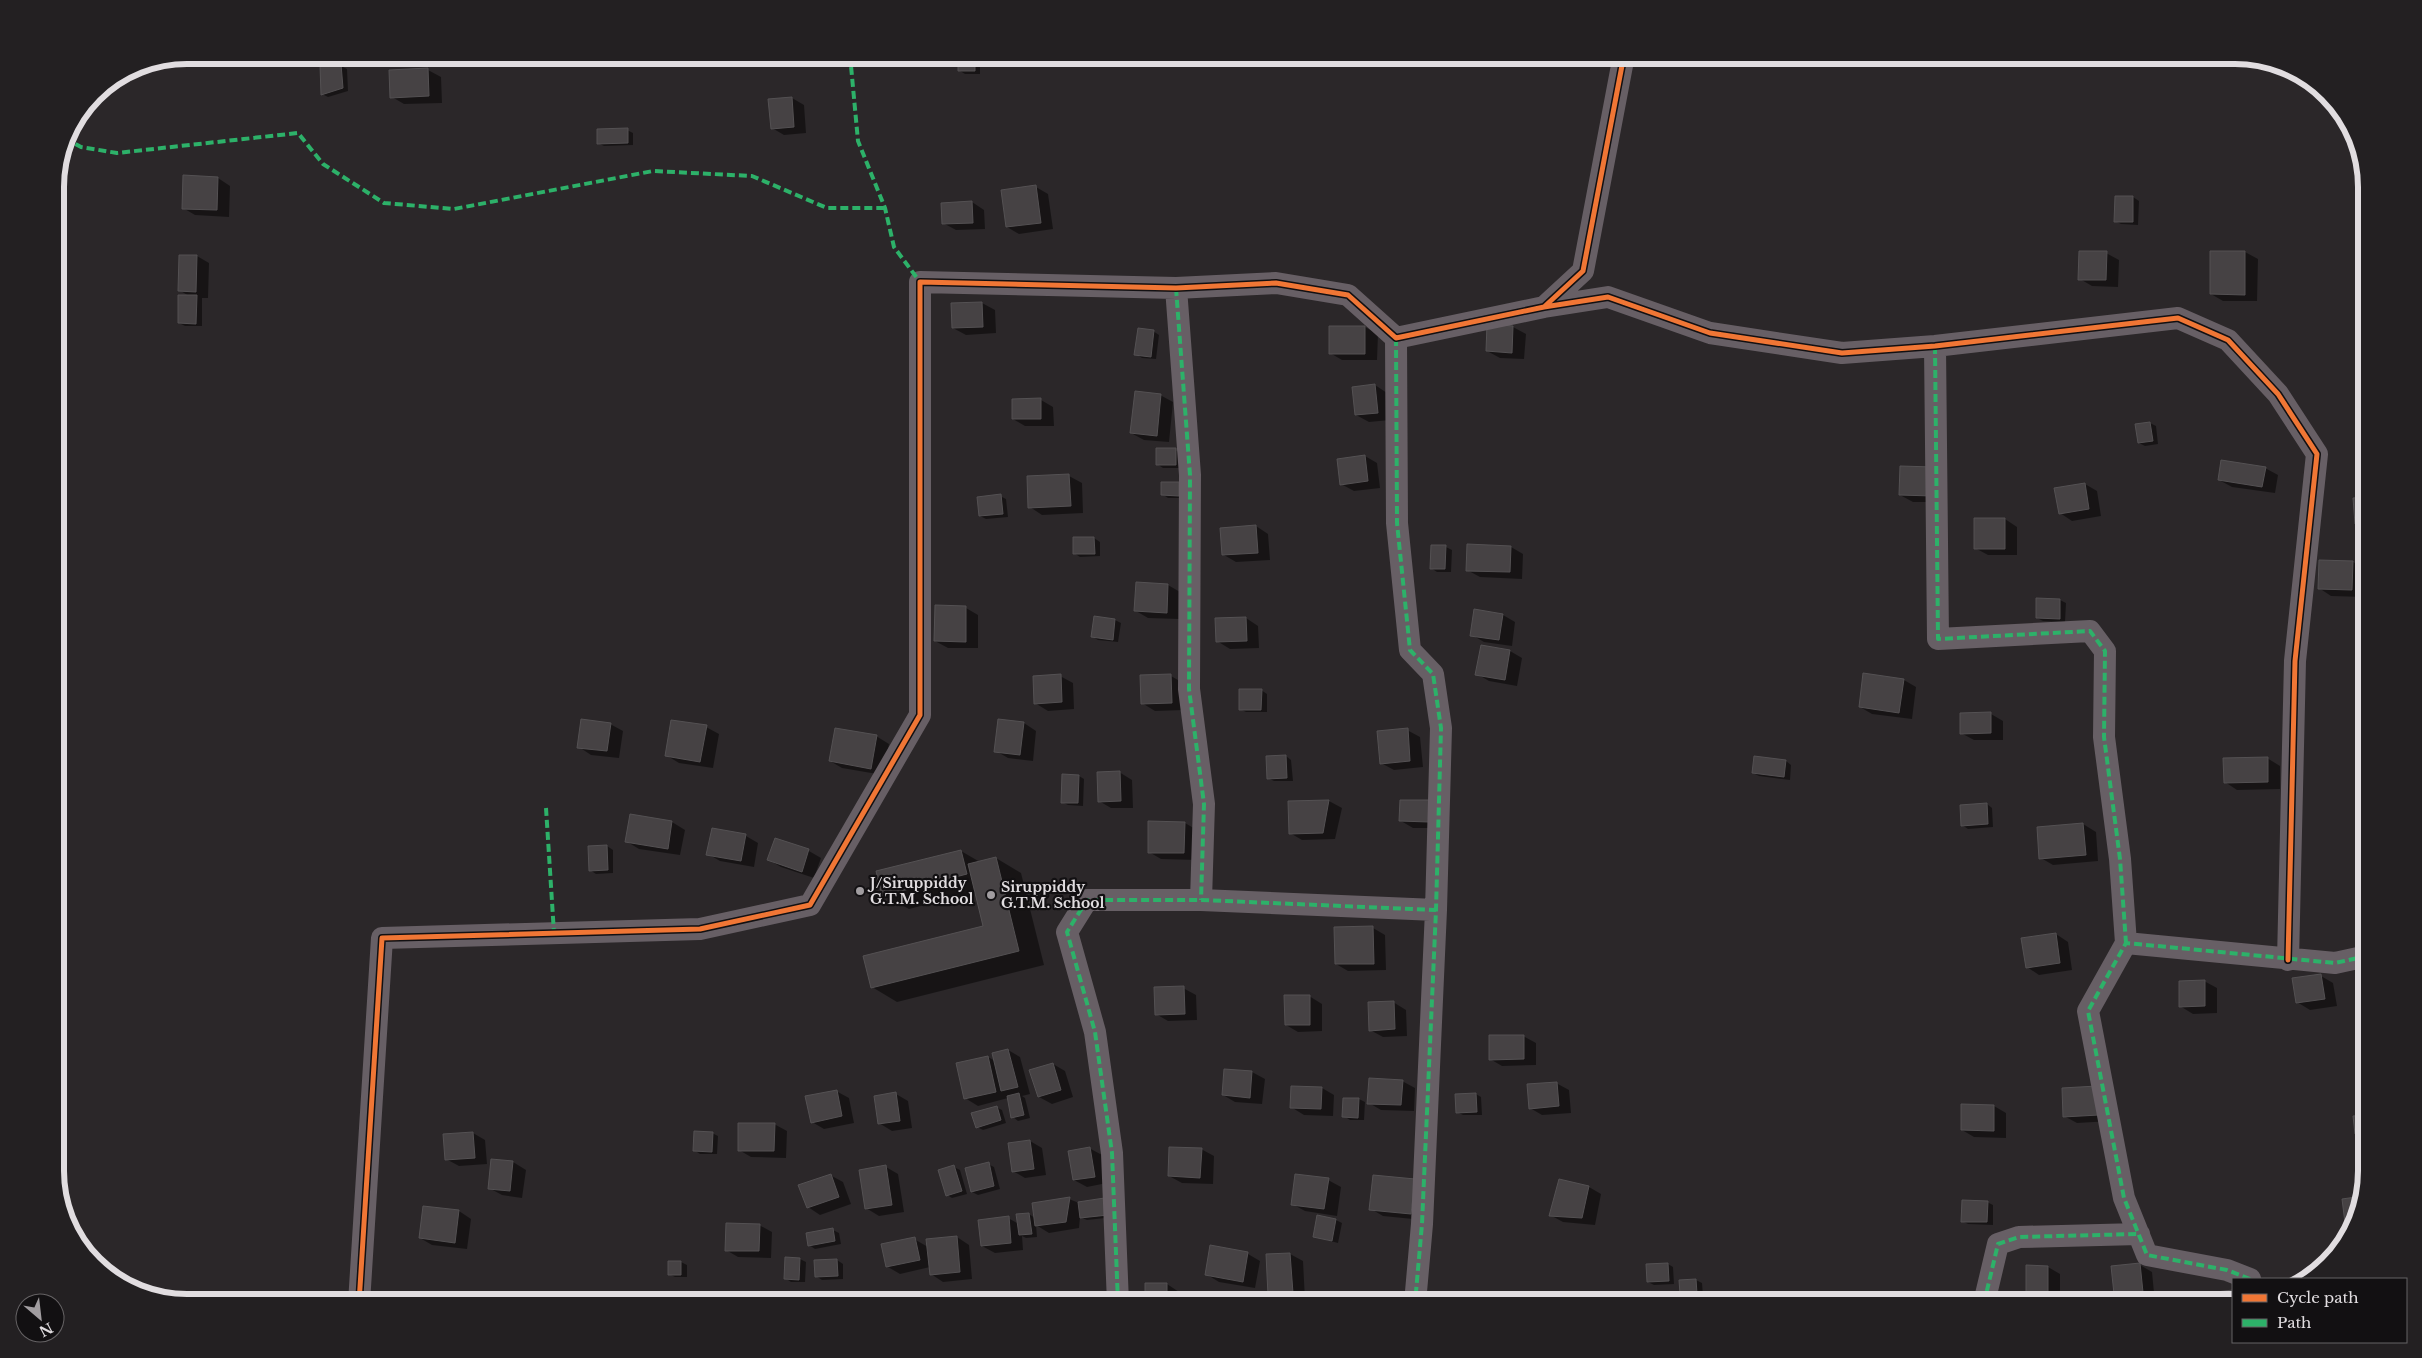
<svg xmlns="http://www.w3.org/2000/svg" width="2422" height="1358" font-family="'Libre Baskerville',serif">
<style>
.shadow{fill:#0007}
.building{fill:#464244;stroke:#545153}
.lines{fill:none;stroke-linecap:round;stroke-linejoin:round}
.minor{stroke:#675f65;stroke-width:22}
.quiet{stroke:#2db169;stroke-width:4;stroke-dasharray:8 4;stroke-linecap:butt}
.cycleway-casing{stroke:#121012;stroke-width:8}
.cycleway{stroke:#f07635;stroke-width:5}
.poi-dot{fill:#a19da0;stroke:#121012;stroke-width:2}
.labels{text-anchor:middle;dominant-baseline:central;stroke-width:4.5;stroke-linejoin:round;paint-order:stroke}
.poi-label{font-size:14px;font-weight:bold;fill:#e1dde0;stroke:#121012;text-anchor:start}
.rim{fill:none;stroke:#e1dde0;stroke-width:6}
</style>
<rect width="100%" height="100%" fill="#2b2729"/>
<path class="shadow" d="M926,55h33l1,5 -23,1z
M975,63l5,3v8h-15l-5,-3z
M341,66l6,3 1,22 -20,6 -6,-3z
M428,70l13,7 1,26 -38,1 -12,-7 -1,-26z
M792,98l12,7 2,28 -22,2 -12,-7z
M627,130l6,3v12l-29,1 -6,-3z
M218,178l12,8 -1,31 -34,-2 -12,-7z
M1036,187l12,7 5,35 -34,5 -12,-7z
M2116,197h17l6,4 -1,24 -17,-1 -6,-3z
M972,202l12,8 1,19 -29,1 -13,-7z
M2212,252h33l13,7 -1,42h-34l-12,-7z
M2106,253l13,7 -1,27 -26,-1 -12,-7z
M197,256l12,7 -1,35h-6v28h-17l-6,-3 10,-27 -10,-6z
M982,303l13,7 1,23 -30,2 -13,-7 -1,-23z
M1489,326l24,1 13,7 -2,25 -24,-1 -13,-7z
M1330,327h35l13,7 -1,26h-35l-12,-7z
M1153,331l6,4 -3,24 -14,-1 -6,-4z
M1375,385l12,8 3,27 -21,2 -13,-7z
M1160,395l13,7 -4,40 -25,-2 -13,-7z
M1041,400l12,7 1,19h-29l-12,-7z
M2150,423l6,3 2,18 -13,2 -6,-3z
M1175,450l6,3v15h-18l-6,-4z
M1365,456l12,7 3,25 -26,3 -13,-7z
M1901,467l44,35h-32l-13,-7z
M2265,468l13,7 -3,18 -43,-6 -13,-7z
M1069,476l13,7 1,30 -41,2 -12,-8z
M1178,483l6,15h-16l-6,-4z
M2085,484l12,7 4,25 -29,5 -12,-8z
M1000,496l6,3 2,18 -22,2 -6,-3z
M2367,499v31l-11,-6z
M2005,519l12,8v28h-29l-13,-7z
M1256,526l12,8 2,26 -34,2 -12,-7z
M1094,538l6,4v14l-20,1 -6,-4z
M1446,547l6,3 -1,22h-14l-6,-4z
M1511,547l12,7 -1,25 -42,-2 -13,-7z
M2320,561l33,1 13,7 -2,28 -33,-1 -12,-8z
M1168,585l12,7 -1,27 -31,-1 -12,-7z
M2060,600l6,3 -1,19 -22,-1 -6,-3z
M966,608l12,7v33h-30l-13,-7z
M1475,611l28,4 12,7 -3,24 -28,-4 -12,-7z
M1095,618l20,2 6,3 -3,19 -20,-2 -5,-3z
M1246,618l12,8 1,22 -29,1 -13,-8z
M1510,651l12,7 -5,28 -28,-5 -12,-7z
M1060,676l13,7 1,26 -26,2 -13,-8z
M1171,676l12,7 1,27 -29,1 -13,-8z
M1904,680l12,7 -4,32 -40,-5 -12,-7z
M1261,690l6,4v18h-21l-6,-3z
M1991,714l12,7v19h-29l-13,-7z
M1024,723l12,8 -3,30 -25,-3 -12,-7z
M610,724l13,7 -4,27 -28,-3 -12,-8z
M706,727l13,7 -6,34 -34,-5 -13,-8z
M1407,730l13,7 3,30 -29,3 -13,-7z
M876,736l13,8 -6,31 -41,-7 -12,-7z
M1286,756l5,4 2,21h-19l-6,-3z
M2267,758l13,8v23l-43,1 -12,-8z
M1786,761l5,4 -1,15 -31,-4 -6,-3z
M1119,772l13,8 1,28h-22l-12,-7z
M1079,776l5,3 -1,27 -15,-1 -6,-3z
M1329,801l13,7 -7,31 -33,1 -12,-7 -1,-31z
M1401,801l40,27h-28l-12,-7z
M1987,804l5,4 1,19 -25,2 -6,-4z
M631,816l41,6 13,8 -5,25 -41,-6 -13,-8z
M1185,823l12,7v30l-36,-1 -12,-7z
M2083,824l13,8 2,29 -45,4 -12,-7 -3,-30z
M713,829l33,7 12,7 -4,24 -34,-6 -12,-7z
M776,839l33,12 12,7 -7,20 -33,-11 -12,-7z
M607,846l6,4v23l-17,1 -6,-4z
M961,851l19,11 16,-4 25,15 23,92 -147,37 -25,-15 113,-60 -9,-35 -67,17 -26,-14z
M1373,928l12,7 1,35 -38,1 -12,-7z
M2056,934l12,8 4,28 -33,5 -12,-8z
M2321,976l12,7 4,23 -27,4 -13,-8z
M2204,981l13,7v25l-24,1 -13,-8z
M1183,988l13,7 1,25 -29,1 -12,-7z
M1309,996l13,8v27l-24,1 -12,-7z
M1393,1002l13,8 1,26 -24,1 -13,-7z
M1523,1036l13,7v22l-34,1 -12,-7z
M1008,1050l12,7 10,37 -8,2 3,2 5,20 -12,3 -5,-4 -5,-19 -30,8 -13,-8 23,-41 7,4z
M1053,1064l12,7 8,26 -21,7 -13,-7 -8,-26z
M1225,1070l27,2 13,7 -3,25 -27,-2 -12,-7z
M1402,1081l13,7 -1,23 -33,-1 -12,-7z
M1556,1083l13,7 2,23 -29,2 -12,-7z
M1322,1088l12,7 -1,21 -29,-1 -13,-8z
M836,1091l13,7 5,25 -30,6 -12,-7z
M896,1094l12,7 4,27 -20,3 -13,-8z
M1476,1094l5,3 1,18h-19l-6,-3z
M2110,1095l1,26 -34,2 -13,-7z
M1359,1099l6,3 -1,18h-14l-6,-4z
M1962,1106h32l12,7v25l-32,-1 -12,-7z
M996,1107l6,3 4,13 -23,7 -6,-3z
M2367,1116v20l-5,1 -6,-3z
M774,1124l13,7 -1,27 -35,-1 -12,-7z
M473,1133l12,7 2,24 -28,2 -13,-7z
M712,1133l6,3 -1,18h-17l-6,-4z
M1030,1141l12,7 4,27 -21,3 -12,-7z
M1089,1148l13,7 5,28 -20,4 -13,-7z
M1201,1149l13,7 -1,28 -31,-1 -13,-7z
M492,1160l21,2 13,8 -4,28 -20,-3 -13,-7z
M988,1164l6,3 6,22 -22,6 -6,-3z
M886,1167l12,7 6,38 -25,4 -13,-8z
M954,1167l6,3 7,24 -15,4 -5,-3z
M830,1175l13,7 8,22 -31,11 -12,-8z
M1328,1180l13,7 -4,29 -32,-5 -13,-7z
M1414,1180l9,40 -40,-4 -12,-7z
M1589,1187l12,7 -6,31 -32,-3 -13,-7z
M2356,1198l3,2 -7,26 -6,-4z
M1069,1199l45,18 -27,3 -7,-3 -1,11 -30,5 -13,-8 1,12 -11,1 -4,-2 1,14 -28,3 -13,-7 26,-28 11,6 10,-10 6,4z
M1987,1202l6,3v20l-25,-1 -6,-3z
M459,1211l12,8 -4,30 -35,-4 -12,-7z
M1336,1220l6,3 -4,20 -23,-6z
M759,1225l13,7 -1,26 -33,-1 -12,-7z
M833,1230l6,3 2,11 -26,5 -6,-4z
M957,1237l12,8 3,34 -29,3 -12,-8 -1,-7 -30,7 -12,-7 26,-28 14,8z
M1248,1254l12,7 -5,27 -36,-6 -13,-8z
M1290,1254l13,7 2,39 -23,1 -13,-7 -2,-39z
M786,1258l14,1 6,3 -1,20h-14l-6,-4z
M837,1260l6,4v15l-21,1 -6,-4z
M681,1262l6,3v12h-12l-6,-3z
M1668,1264l5,3 1,17 -20,1 -6,-3z
M2140,1265l12,7 3,31h-39l-3,-35z
M2048,1267l12,7v27h-21l-12,-8z
M1696,1280l6,3 1,13 -16,1 -6,-3z
M1167,1284l12,8v11h-33z
M405,1297l5,4v2h-23z"/>
<path class="building" d="M958,62h17v9h-17z
M341,64l2,24 -22,7 -1,-30z
M428,68l1,28 -39,2 -1,-28z
M792,97l2,30 -23,2 -3,-30z
M628,128v15l-31,1v-15z
M183,175l35,2 -1,33 -35,-1z
M1036,185l5,38 -35,4 -5,-37z
M2115,196h18v26h-19z
M972,201l1,22 -31,1 -1,-21z
M2079,251h28l-1,29h-28z
M2210,251h35v44l-35,-1z
M179,255h18l-1,37 -18,-1z
M178,295h19l-1,29 -18,-1z
M982,302l1,25 -31,1 -1,-25z
M1487,324l26,2 -1,27 -26,-2z
M1329,326h36v28h-36z
M1138,328l16,2 -3,27 -17,-2z
M1375,384l3,29 -23,2 -3,-28z
M1135,391l26,3 -4,42 -27,-3z
M1041,398v21h-29v-20z
M2150,422l3,19 -15,2 -3,-19z
M1156,448h20v17h-20z
M1365,455l3,26 -28,4 -3,-26z
M2221,460l45,7 -4,20 -44,-7z
M1900,466l33,1v29l-34,-1z
M1069,474l2,32 -43,2 -1,-32z
M1161,482h18v14l-18,-1z
M2085,483l4,26 -30,5 -5,-26z
M1001,494l2,20 -24,2 -2,-19z
M2367,497v27h-12l-2,-26z
M1974,518h31v31h-31z
M1256,525l2,28 -36,2 -2,-27z
M1073,537h21l1,17h-22z
M1467,544l44,2 -1,26 -44,-1z
M1431,545h15l-1,24h-15z
M2319,560l34,1 -1,29 -34,-1z
M1136,582l32,2 -1,29 -33,-2z
M2036,598l24,1v20l-24,-1z
M935,605l31,1v36l-32,-1z
M1474,609l29,5 -4,26 -29,-4z
M1094,616l21,3 -2,21 -22,-3z
M1246,617l1,24 -31,1 -1,-24z
M1481,645l29,5 -5,30 -30,-5z
M1863,673l41,6 -5,34 -40,-6z
M1061,674l1,28 -28,2 -1,-28z
M1171,674l1,29 -31,1 -1,-29z
M1239,689h23l-1,21h-22z
M1991,712v21l-31,1v-21z
M581,719l30,4 -4,28 -30,-3z
M998,719l26,3 -4,33 -26,-3z
M671,720l36,5 -7,37 -35,-6z
M835,728l42,7 -6,34 -42,-8z
M1408,728l2,33 -30,3 -3,-33z
M1286,755l1,23 -20,1 -1,-23z
M1754,756l32,4 -2,17 -32,-4z
M2268,757v25l-44,1 -1,-25z
M1120,771l1,30 -23,1 -1,-30z
M1062,774l17,1 -1,28h-17z
M1329,800l-6,33 -34,1 -1,-33z
M1400,800h30l-1,22 -30,-1z
M1987,803l1,21 -27,2 -1,-21z
M630,814l42,7 -4,28 -43,-7z
M1148,821l37,1 -1,31h-36z
M2083,823l3,32 -47,4 -2,-32z
M712,828l34,6 -5,27 -35,-6z
M775,838l34,11 -7,23 -35,-12z
M607,845l1,25 -19,1 -1,-25z
M961,850l6,24 -85,22 -6,-25z
M996,857l23,94 -148,37 -8,-32 120,-30 -15,-62z
M1373,926l1,38h-39l-1,-37z
M2056,933l4,30 -34,5 -5,-30z
M2321,974l4,25 -29,4 -4,-25z
M2205,980v26l-26,1v-26z
M1184,986l1,28 -30,1 -1,-28z
M1284,995h26v30h-25z
M1394,1001l1,28 -26,2 -1,-29z
M1489,1035h35v24l-35,1z
M1008,1049l10,38 -17,4 -9,-38z
M988,1056l8,36 -32,7 -8,-36z
M1053,1063l8,27 -23,7 -9,-27z
M1224,1069l28,2 -2,27 -28,-3z
M1369,1078l34,2 -2,25 -34,-1z
M1557,1082l2,24 -30,3 -2,-25z
M1291,1086l31,1 -1,22 -31,-1z
M2097,1086l2,29 -36,2 -1,-29z
M837,1090l5,26 -31,7 -6,-27z
M896,1092l4,29 -22,3 -4,-28z
M1019,1093l5,22 -13,3 -4,-22z
M1476,1093l1,19 -21,1 -1,-19z
M1343,1098h16l-1,20 -16,-1z
M1961,1104l33,1v26l-33,-1z
M997,1106l4,14 -25,8 -5,-15z
M2367,1115v18l-12,1 -2,-18z
M738,1123h37l-1,28h-36z
M694,1131l19,1 -1,20 -19,-1z
M473,1132l2,26 -30,2 -2,-26z
M1030,1140l4,29 -22,3 -4,-29z
M1090,1147l5,30 -22,3 -5,-29z
M1169,1147l33,1 -2,30 -32,-2z
M491,1159l22,2 -3,30 -22,-2z
M989,1162l5,24 -23,6 -6,-24z
M886,1165l6,40 -27,4 -6,-39z
M954,1165l8,26 -16,5 -8,-26z
M831,1174l8,23 -32,11 -9,-23z
M1295,1174l34,4 -5,31 -33,-4z
M1373,1175l42,4 -4,35 -42,-4z
M1559,1179l30,7 -7,32 -33,-2z
M1070,1197l-4,25 -31,4 -3,-23z
M1111,1197l-3,18 -28,3 -2,-16z
M2356,1197l1,10 -4,15 -8,1 -3,-24z
M1962,1200l26,1 -1,21h-26z
M423,1206l36,4 -4,33 -36,-5z
M1029,1213l3,21 -13,1 -3,-21z
M1317,1215l19,4 -4,22 -19,-4z
M1009,1216l2,27 -30,3 -3,-26z
M726,1223l34,1 -1,27h-34z
M833,1228l2,13 -27,5 -2,-13z
M957,1236l3,36 -30,3 -4,-36z
M915,1237l5,23 -34,7 -5,-23z
M1210,1245l38,7 -5,30 -38,-7z
M1290,1253l3,40 -25,2 -2,-41z
M785,1257l15,1 -1,22 -15,-1z
M837,1259l1,17 -23,1 -1,-17z
M668,1261h13v14h-13z
M1668,1263l1,18 -22,1 -1,-18z
M2140,1263l4,39 -29,1 -4,-37z
M2026,1265l22,1v29l-22,-1z
M1696,1279l1,15h-17l-1,-14z
M1145,1283h22v20h-22z
M2233,1290v13h-34l-1,-9z
M387,1294l18,2 -1,7h-18z"/>
<g class="lines">
<path class="minor" d="M1176,288l14,187 -1,214 15,115 -3,96
M1544,307l64,-10 102,36 132,20 93,-7 243,-28 50,22 50,54 39,60 -22,207 -7,299
M1396,338l1,185 13,127 23,24 8,54 -5,182 -14,314 -7,79
M1935,346l3,293 152,-8 15,20 -1,86 16,122 6,84
M2250,1279l-23,-9 -80,-15 -23,-57 -36,-187 38,-68 209,20 32,-7
M359,1303l23,-365 318,-9 110,-24 110,-190v-433l256,6 100,-5 72,12 48,43 148,-31 39,-36 41,-216
M1118,1303l-6,-150 -17,-121 -28,-100 20,-32h114l235,10
M1984,1303l14,-59 21,-7 120,-3"/>
<path class="quiet" d="M850,55l8,86 27,67 9,39 26,35
M65,138l16,9 36,6 181,-20 25,31 61,39 70,6 199,-38 99,5 75,32h58
M1176,288l14,187 -1,214 15,115 -3,96
M1396,338l1,185 13,127 23,24 8,54 -5,182 -14,314 -7,79
M1935,346l3,293 152,-8 15,20 -1,86 16,122 6,84
M546,808l8,125
M2250,1279l-23,-9 -80,-15 -23,-57 -36,-187 38,-68 209,20 32,-7
M1118,1303l-6,-150 -17,-121 -28,-100 20,-32h114l235,10
M1984,1303l14,-59 21,-7 120,-3"/>
<g class="cycleway-casing">
<path id="cycleway" d="M1544,307l64,-10 102,36 132,20 93,-7 243,-28 50,22 50,54 39,60 -22,207 -7,299
M359,1303l23,-365 318,-9 110,-24 110,-190v-433l256,6 100,-5 72,12 48,43 148,-31 39,-36 41,-216"/>
</g>
<use href="#cycleway" class="cycleway"/>
</g>
<g class="poi-dot">
<circle cx="860" cy="891" r="5"/>
<circle cx="991" cy="895" r="5"/>
</g>
<g class="labels">
<g class="poi-label">
<text x="870" y="883">J/Siruppiddy<tspan x="870" dy="16">G.T.M. School</tspan></text>
<text x="1001" y="887">Siruppiddy<tspan x="1001" dy="16">G.T.M. School</tspan></text>
</g>
</g>
<path d="M0 0H2422V1358H0ZM187 64H2235A123 123 0 0 1 2358 187V1171A123 123 0 0 1 2235 1294H187A123 123 0 0 1 64 1171V187A123 123 0 0 1 187 64Z" fill="#232022" fill-rule="evenodd"/>
<path class="rim" d="M187 64H2235A123 123 0 0 1 2358 187V1171A123 123 0 0 1 2235 1294H187A123 123 0 0 1 64 1171V187A123 123 0 0 1 187 64Z"/>
<rect x="2232" y="1278" width="175" height="65" fill="#121012" stroke="#656264"/>
<rect x="2242" y="1294" width="25" height="8" fill="#f07635" stroke="#656264"/>
<text x="2277" y="1303" font-size="15" fill="#e1dde0">Cycle path</text>
<rect x="2242" y="1319" width="25" height="8" fill="#2db169" stroke="#656264"/>
<text x="2277" y="1328" font-size="15" fill="#e1dde0">Path</text>
<g transform="translate(40 1318) rotate(152)"><circle r="24" fill="#121012" stroke="#656264"/>
<path d="M0-4L9 19L0 12L-9 19Z" fill="#a19da0"/>
<text y="-8" font-size="14" font-weight="bold" text-anchor="middle" fill="#e1dde0">N</text>
</g>
</svg>
